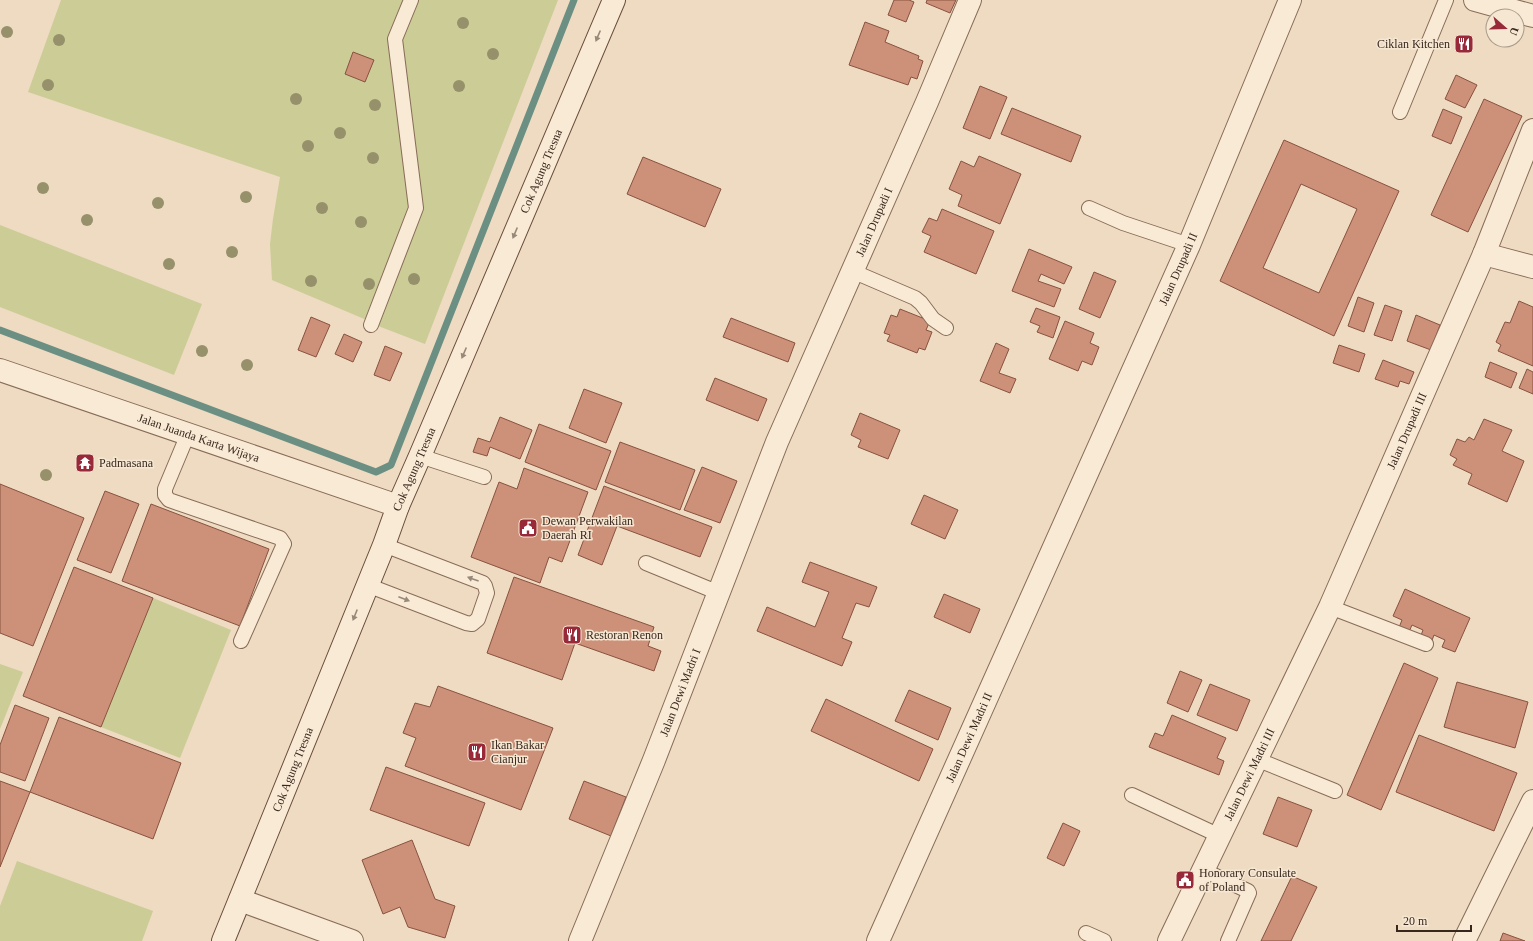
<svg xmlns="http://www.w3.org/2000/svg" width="1533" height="941" font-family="Georgia,serif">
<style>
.green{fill:#cccc96}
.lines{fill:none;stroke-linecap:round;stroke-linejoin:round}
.stream{stroke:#6b8f82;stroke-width:7}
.building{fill:#cd9078;stroke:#88523f;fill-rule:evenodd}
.service-casing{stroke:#886c59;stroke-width:16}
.minor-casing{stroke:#886c59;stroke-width:24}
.tertiary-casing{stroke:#886c59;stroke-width:24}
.secondary-casing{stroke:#6a4d3c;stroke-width:24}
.service{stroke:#f9ead5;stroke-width:14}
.minor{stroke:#f9ead5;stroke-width:22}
.tertiary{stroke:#f9ead5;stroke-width:22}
.secondary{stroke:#f9ead5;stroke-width:22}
.tree{fill:#96916b}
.oneway{fill:#988879}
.labels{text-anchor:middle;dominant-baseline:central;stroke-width:3;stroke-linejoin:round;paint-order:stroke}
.poi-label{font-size:12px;fill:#38271d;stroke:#f6e7d2;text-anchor:start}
.street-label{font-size:12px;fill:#38271d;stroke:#f6e7d2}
</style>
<rect width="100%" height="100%" fill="#eedbc2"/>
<path class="green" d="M61,0h342l-14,35 24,172 -44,114 -97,-41 -2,-36 3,-25 7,-42 -252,-85z
M415,0h143l-133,344 -52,-20 46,-115 -19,-171z
M0,225l202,79 -28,71 -174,-68z
M153,598l78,32 -51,128 -79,-31z
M0,664l23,8 -23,57z
M17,861l136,50 -11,30h-142v-35z"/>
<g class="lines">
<path class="stream" d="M0,330l376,142 15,-7 183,-465"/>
</g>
<path class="building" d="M894,0h15l5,2 -8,20 -18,-7z
M927,0h29l-6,13 -24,-10z
M865,22l24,9 -4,11 34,14 -1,3 5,2 -6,18 -6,-2 -3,8 -59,-20z
M353,52l21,8 -9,22 -20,-8z
M1456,75l21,10 -12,23 -20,-9z
M980,86l27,11 -17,42 -27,-11z
M1484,99l38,17 -54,116 -37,-17z
M1012,108l69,28 -10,26 -70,-28z
M1443,109l19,8 -11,27 -19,-8z
M1284,140l115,51 -65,145 -114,-55zM1301,184l56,25 -38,84 -56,-25z
M979,156l42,18 -21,50 -42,-18 4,-11 -13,-6 12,-28 13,6z
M643,157l78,32 -16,38 -78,-33z
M942,209l52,22 -18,43 -52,-22 7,-16 -9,-4 7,-14 8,3z
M1029,249l43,18 -8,17 -23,-10 -3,7 23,8 -7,18 -42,-16z
M1094,272l22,9 -16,37 -21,-9z
M1358,297l16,6 -10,29 -16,-6z
M1519,301l14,6v59l-35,-15 3,-6 -5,-3 9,-20 5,1z
M1385,305l17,6 -10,30 -18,-6z
M1036,308l24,9 -7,21 -16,-6 3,-6 -10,-4z
M900,309l30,12 -4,9 6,2 -7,18 -6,-2 -2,5 -30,-12 3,-6 -6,-2 7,-18 6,2z
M1416,315l24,10 -9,25 -24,-9z
M311,317l19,8 -14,32 -18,-7z
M731,318l64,25 -7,19 -65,-25z
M1065,321l29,12 -4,10 9,4 -7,18 -10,-4 -4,10 -29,-12z
M344,334l18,8 -9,20 -18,-8z
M996,343l13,6 -10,24 17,6 -6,14 -30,-12z
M1339,345l26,9 -6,18 -26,-9z
M385,346l17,7 -12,28 -16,-6z
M1383,360l31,12 -5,12 -9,-3 -2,6 -23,-8z
M1490,362l27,11 -6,15 -26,-11z
M1527,369l6,3v22l-14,-6z
M715,378l52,21 -9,22 -52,-21z
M584,389l38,14 -16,40 -37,-15z
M860,413l40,17 -12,29 -30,-12 3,-7 -10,-5z
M500,417l32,13 -12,29 -30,-12 -3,9 -14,-4 5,-14 12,4z
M1484,419l28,11 -10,21 22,10 -17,41 -39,-18 4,-10 -19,-9 4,-6 -7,-4 7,-16 8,3 4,-5 5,3z
M539,424l72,27 -15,39 -71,-28z
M620,442l75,28 -15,40 -75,-28z
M702,467l35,14 -17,42 -36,-13z
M524,468l64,24 -26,70 -13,-5 -9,26 -69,-26 28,-75 18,7z
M0,484l84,34 -51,128 -33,-13z
M604,486l108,41 -12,30 -83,-31 -15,39 -24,-10z
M105,491l34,13 -28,69 -34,-13z
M924,495l34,15 -13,29 -34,-15z
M151,504l118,45 -29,77 -118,-45z
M810,562l67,25 -8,20 -13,-4 -14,35 10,4 -10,24 -85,-35 10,-24 48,20 14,-35 -27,-10z
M74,567l79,31 -52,129 -78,-31z
M514,577l140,50 -6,19 13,5 -7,20 -79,-28 -13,37 -75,-27z
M1405,589l65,29 -15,34 -13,-5 3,-7 -11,-5 -3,8 -11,-5 3,-8 -11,-5 -4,9 -10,-4 4,-10 -9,-4z
M944,594l36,15 -10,24 -36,-16z
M1404,663l34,15 -57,132 -34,-15z
M1180,671l22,9 -14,32 -21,-9z
M1457,682l71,20 -13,46 -71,-21z
M1210,684l40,16 -13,31 -40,-16z
M438,686l115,42 -32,82 -116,-44 11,-28 -13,-5 12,-30 15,4z
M909,690l42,18 -13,32 -43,-19z
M826,699l107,50 -14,32 -108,-50z
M15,705l34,13 -24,63 -25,-9v-27z
M1172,715l54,23 -9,20 7,3 -5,14 -70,-28 6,-14 8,3z
M59,717l122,46 -28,76 -123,-47z
M1419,735l98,38 -23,58 -98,-39z
M386,767l99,36 -16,43 -99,-36z
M0,781l30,11 -30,75z
M584,781l42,16 -15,39 -42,-17z
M1278,797l34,13 -15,37 -34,-13z
M1063,823l17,8 -16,35 -17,-8z
M412,840l23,59 20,7 -10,32 -37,-11 -8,-20 -17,7 -21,-54z
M1292,876l25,11 -26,54h-30z
M1503,933l22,8h-25z"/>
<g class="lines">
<g class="service-casing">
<path id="service" d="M1400,112l46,-112
M1089,208l34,15 66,22
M852,271l63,27 6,5 12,16 13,9
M371,325l45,-117 -21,-169 16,-39
M188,434l-23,55v6l4,5 111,38 4,6 -43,97
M420,456l64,21
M646,563l73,30
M367,585l99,38 6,1 6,-5 9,-26 -2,-7 -2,-3 -99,-38
M1330,607l96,37
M1256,759l79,32
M1132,795l88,41
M1203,870l45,21 1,2 -21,48
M1086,933l18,8"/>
</g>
<g class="minor-casing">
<g id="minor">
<path d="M1484,254l49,13"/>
<path id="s1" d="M0,370l398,136"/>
<path d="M240,900l112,41"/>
<path id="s2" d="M580,941l74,-181 123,-318 150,-340 43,-102"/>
<path id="s3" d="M878,941l311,-696 101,-245"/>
<path id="s4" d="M1169,941l161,-334 154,-353 49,-124"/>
<path d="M1464,941l69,-140"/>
</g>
</g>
<g class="tertiary-casing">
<path id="tertiary" d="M1475,0l58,16"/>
</g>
<g class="secondary-casing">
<g id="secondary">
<path id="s5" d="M223,941l161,-396 14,-39 22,-50 194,-456"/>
</g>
</g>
<use href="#service" class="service"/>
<use href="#minor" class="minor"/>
<use href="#tertiary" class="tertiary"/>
<use href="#secondary" class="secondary"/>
</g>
<g class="tree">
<circle cx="463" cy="23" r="6"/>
<circle cx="7" cy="32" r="6"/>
<circle cx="59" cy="40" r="6"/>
<circle cx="493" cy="54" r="6"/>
<circle cx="48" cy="85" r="6"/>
<circle cx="459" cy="86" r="6"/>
<circle cx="296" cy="99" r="6"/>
<circle cx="375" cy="105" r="6"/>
<circle cx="340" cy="133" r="6"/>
<circle cx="308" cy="146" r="6"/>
<circle cx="373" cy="158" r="6"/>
<circle cx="43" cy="188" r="6"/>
<circle cx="246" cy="197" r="6"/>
<circle cx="158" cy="203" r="6"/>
<circle cx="322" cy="208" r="6"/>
<circle cx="87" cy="220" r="6"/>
<circle cx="361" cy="222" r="6"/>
<circle cx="232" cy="252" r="6"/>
<circle cx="169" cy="264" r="6"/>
<circle cx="414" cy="279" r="6"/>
<circle cx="311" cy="281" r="6"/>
<circle cx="369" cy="284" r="6"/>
<circle cx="202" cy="351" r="6"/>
<circle cx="247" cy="365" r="6"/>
<circle cx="46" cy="475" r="6"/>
</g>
<defs><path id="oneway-solid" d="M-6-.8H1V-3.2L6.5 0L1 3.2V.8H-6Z"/></defs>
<g class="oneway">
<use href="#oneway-solid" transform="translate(598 36) rotate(113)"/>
<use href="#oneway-solid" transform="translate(515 233) rotate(113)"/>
<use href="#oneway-solid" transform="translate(464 353) rotate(113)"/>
<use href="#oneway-solid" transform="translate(473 579) rotate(-160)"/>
<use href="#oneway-solid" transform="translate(404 599) rotate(21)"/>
<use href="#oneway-solid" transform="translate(355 615) rotate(112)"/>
</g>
<defs>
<g id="restaurant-square" transform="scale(1)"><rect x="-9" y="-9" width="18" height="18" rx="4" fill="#982938" stroke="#f6e7d2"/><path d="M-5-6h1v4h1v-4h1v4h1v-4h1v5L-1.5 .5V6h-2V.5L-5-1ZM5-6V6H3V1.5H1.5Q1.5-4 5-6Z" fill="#fff"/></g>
<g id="temple-square" transform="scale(1)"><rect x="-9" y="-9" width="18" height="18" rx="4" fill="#982938" stroke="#f6e7d2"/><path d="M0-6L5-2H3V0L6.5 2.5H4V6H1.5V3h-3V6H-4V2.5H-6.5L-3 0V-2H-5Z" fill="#fff"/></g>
<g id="civic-square" transform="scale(1)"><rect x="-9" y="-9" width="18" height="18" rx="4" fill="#982938" stroke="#f6e7d2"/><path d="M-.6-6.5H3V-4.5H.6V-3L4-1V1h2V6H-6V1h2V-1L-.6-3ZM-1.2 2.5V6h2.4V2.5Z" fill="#fff"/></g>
</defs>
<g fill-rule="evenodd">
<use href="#restaurant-square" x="1464" y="44"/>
<use href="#temple-square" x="85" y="463"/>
<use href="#civic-square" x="528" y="528"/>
<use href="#restaurant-square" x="572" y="635"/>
<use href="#restaurant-square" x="477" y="752"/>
<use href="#civic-square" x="1185" y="880"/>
</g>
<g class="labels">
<g class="poi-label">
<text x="1450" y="44" text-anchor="end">Ciklan Kitchen</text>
<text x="99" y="463">Padmasana</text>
<text x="542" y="521">Dewan Perwakilan<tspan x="542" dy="14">Daerah RI</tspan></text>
<text x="586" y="635">Restoran Renon</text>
<text x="491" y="745">Ikan Bakar<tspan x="491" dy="14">Cianjur</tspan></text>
<text x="1199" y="873">Honorary Consulate<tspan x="1199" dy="14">of Poland</tspan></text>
</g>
<g class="street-label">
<text stroke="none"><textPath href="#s5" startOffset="833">Cok Agung Tresna</textPath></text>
<text stroke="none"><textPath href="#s2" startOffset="777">Jalan Drupadi I</textPath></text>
<text stroke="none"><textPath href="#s3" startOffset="736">Jalan Drupadi II</textPath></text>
<text stroke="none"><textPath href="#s4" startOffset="563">Jalan Drupadi III</textPath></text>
<text stroke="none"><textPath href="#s1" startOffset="210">Jalan Juanda Karta Wijaya</textPath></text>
<text stroke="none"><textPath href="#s5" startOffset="509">Cok Agung Tresna</textPath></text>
<text stroke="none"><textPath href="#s2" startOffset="268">Jalan Dewi Madri I</textPath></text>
<text stroke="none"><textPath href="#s3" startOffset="223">Jalan Dewi Madri II</textPath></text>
<text stroke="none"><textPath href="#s5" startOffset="185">Cok Agung Tresna</textPath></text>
<text stroke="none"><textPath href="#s4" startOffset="185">Jalan Dewi Madri III</textPath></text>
</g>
</g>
<g transform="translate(1505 28) rotate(110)"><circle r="19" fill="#f6e7d2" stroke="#aa9a8a"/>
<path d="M0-3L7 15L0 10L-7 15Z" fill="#982938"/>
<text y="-6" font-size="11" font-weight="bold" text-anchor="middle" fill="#38271d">U</text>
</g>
<path d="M1397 925v6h74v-6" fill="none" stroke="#38271d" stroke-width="2"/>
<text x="1403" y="925" font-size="12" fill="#38271d" stroke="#f6e7d2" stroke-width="3" paint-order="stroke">20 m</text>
</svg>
